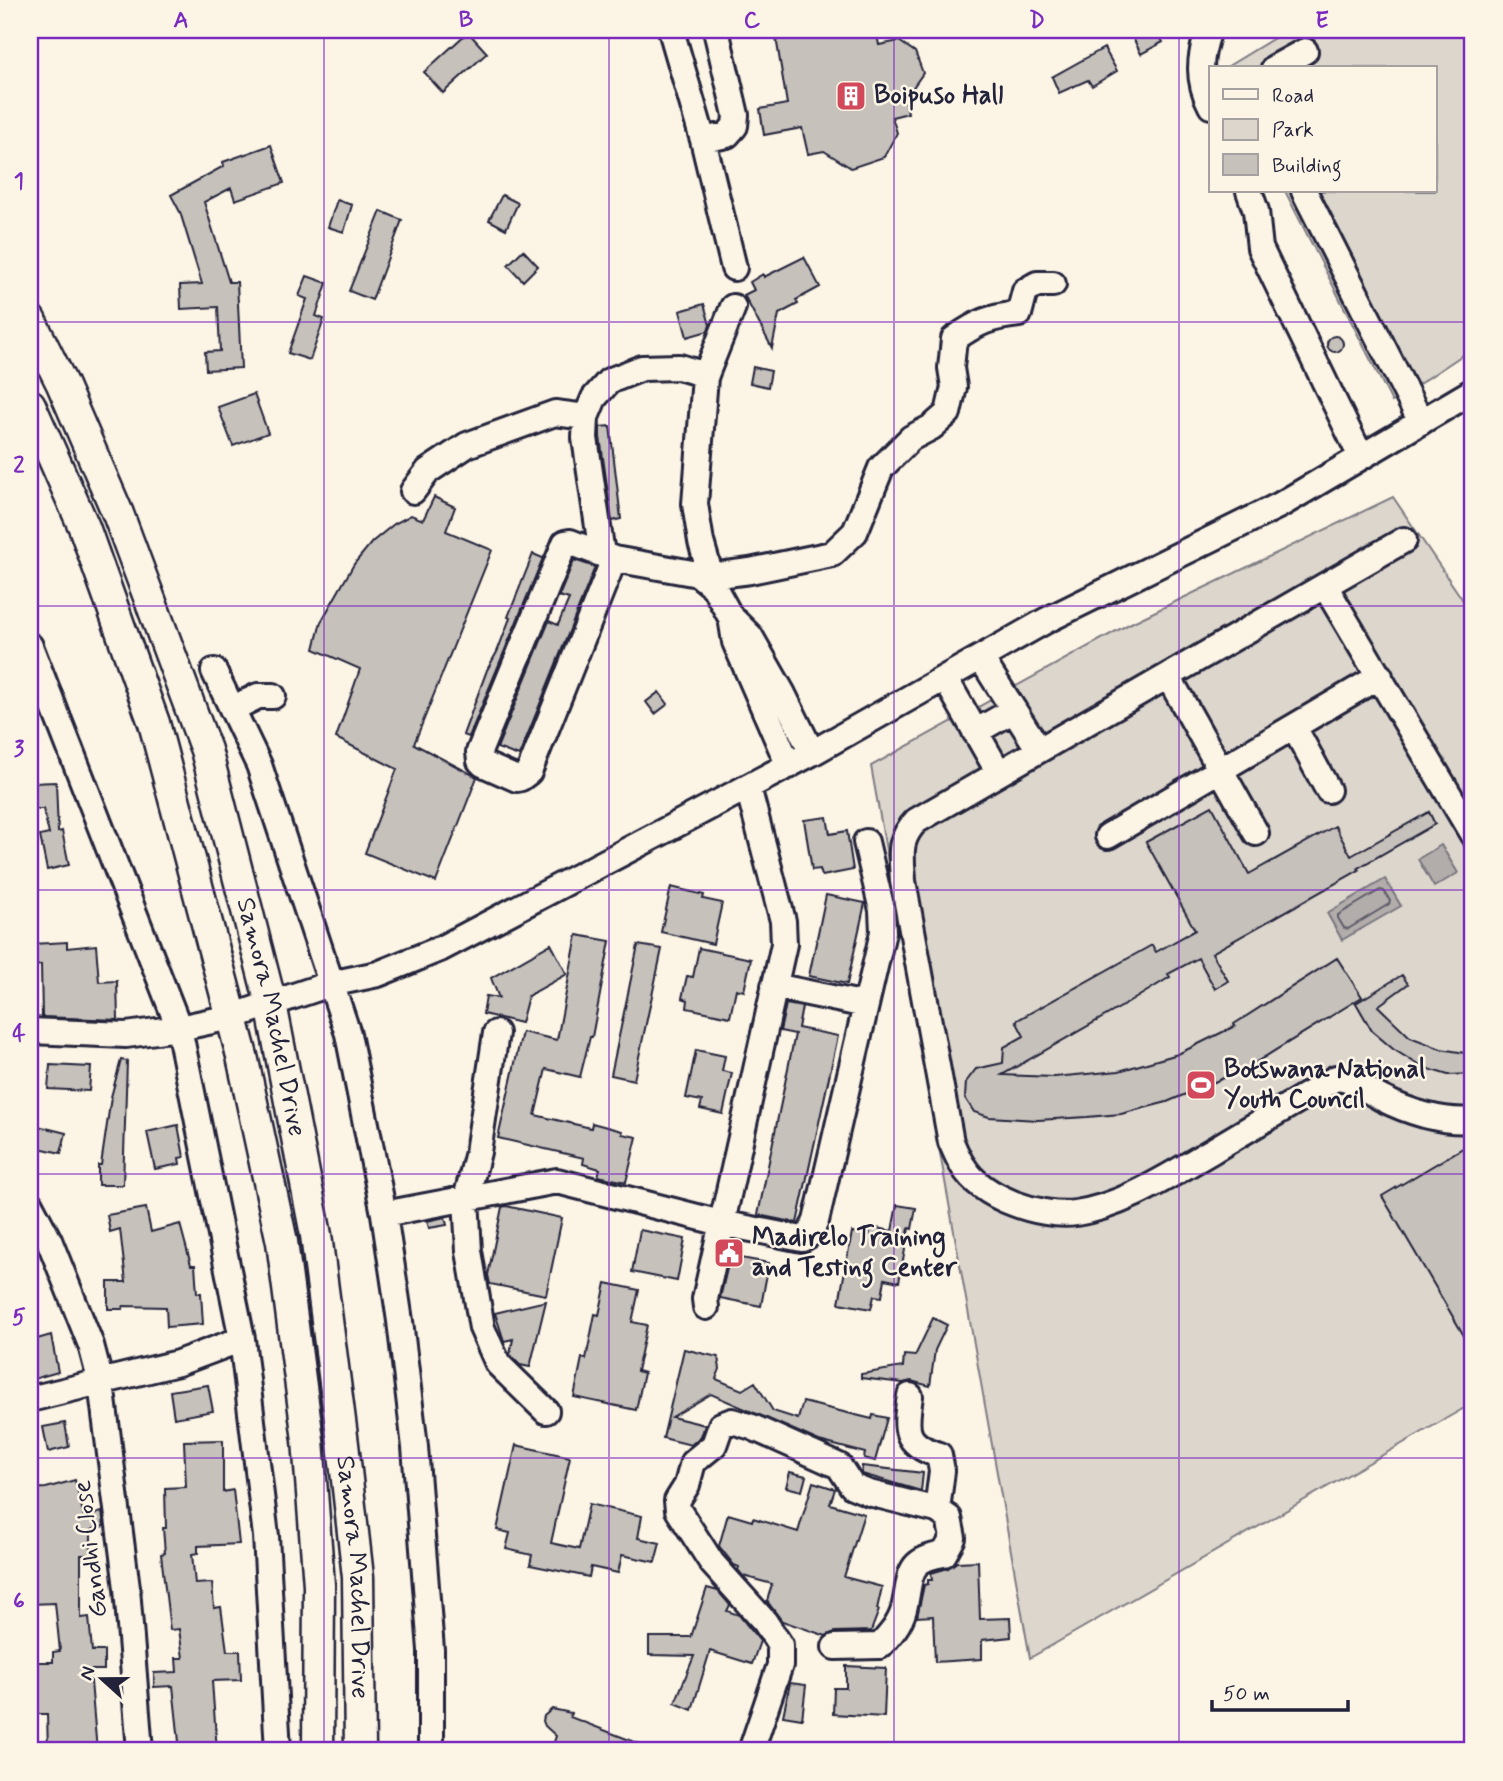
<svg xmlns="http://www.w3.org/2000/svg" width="1503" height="1781" font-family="Mynerve,sans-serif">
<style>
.green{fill:#dcd6cc;stroke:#7f7c84;stroke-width:2}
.water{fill:#b2adab;stroke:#78757e;stroke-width:2}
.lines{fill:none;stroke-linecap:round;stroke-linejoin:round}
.shore{stroke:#5c5a68;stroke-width:2}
.building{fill:#c6c1bb;stroke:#22223b;stroke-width:2}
.minor-casing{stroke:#22223b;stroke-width:30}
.major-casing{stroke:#22223b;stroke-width:35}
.minor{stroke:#fcf5e5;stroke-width:24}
.major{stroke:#fcf5e5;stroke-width:30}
.grid{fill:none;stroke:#7b2cbf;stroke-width:2;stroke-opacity:0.55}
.labels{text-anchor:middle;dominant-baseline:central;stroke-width:5;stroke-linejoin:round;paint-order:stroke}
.poi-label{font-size:26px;font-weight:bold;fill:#22223b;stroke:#fcf5e5;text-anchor:start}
.street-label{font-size:26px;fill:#22223b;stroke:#fcf5e5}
.neatline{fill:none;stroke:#7b2cbf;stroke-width:2.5}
.grid-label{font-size:23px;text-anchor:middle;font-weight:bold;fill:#7b2cbf}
</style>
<rect width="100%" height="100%" fill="#fcf5e5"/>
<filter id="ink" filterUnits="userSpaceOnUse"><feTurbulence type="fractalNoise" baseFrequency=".0143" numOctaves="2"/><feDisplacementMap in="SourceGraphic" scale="14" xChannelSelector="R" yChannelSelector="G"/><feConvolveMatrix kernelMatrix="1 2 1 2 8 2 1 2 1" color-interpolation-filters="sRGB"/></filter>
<g filter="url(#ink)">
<path class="green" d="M1280,30h193v318l-81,54 -107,-211h150v-123h-210l54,-33z
M1393,497l80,118v788l-443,255 -159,-892 258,-142z"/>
<path class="water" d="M1441,845l17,28 -24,14 -16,-28z
M1385,879l16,27 -59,34 -15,-27z"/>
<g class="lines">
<path class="shore" d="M1380,890l4,1 6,10 -1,3 -41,25 -4,-1 -6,-10v-3z"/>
</g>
<path class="building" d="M782,30h94l3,15 20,-4 16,11 8,21 -18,26 3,14 -16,4 5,16 -13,24 -33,11 -27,-17 -16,3 -6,-26 -38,7 -4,-26 27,-5 -12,-73z
M1143,30h13l7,12 -22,12 -9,-18z
M468,32l19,21 -44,40 -19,-21z
M1104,48l13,23 -25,15 -4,-6 -29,13 -7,-16z
M271,145l13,38 -49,17 -4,-12 -27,14 25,80h8l4,86 -35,2 -1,-18 15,-1 -2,-44 -37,2 -1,-24 22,-1 -22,-72 -9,-17 53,-29 -1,-4z
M502,195l16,8 -12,26 -17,-9z
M337,200l15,5 -8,27 -16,-5z
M381,211l21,9 -30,80 -23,-9z
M523,250l15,16 -15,15 -15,-16z
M804,257l16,30 -24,13 2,4 -19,10 -7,34 -28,-53 10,-5 -4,-8 13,-8 1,3z
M307,276l20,7 -11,33 8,3 -14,41 -22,-7 19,-54 -8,-3z
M704,304l6,21 -2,6 -21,6 -7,-26z
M1327 344a8 8 0 1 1 16 0a8 8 0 1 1-16 0Z
M753,367l18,4 -3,16 -18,-4z
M254,394l14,39 -35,13 -15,-39z
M610,426l11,93 -9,2 -12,-84v-10z
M434,497l21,10 -9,24 46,19 -78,194 63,33 -41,105 -71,-29 32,-84 -61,-31 24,-69 -46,-20 7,-27 33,-58 18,-22 22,-18 17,-9 12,5z
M533,554l10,4 -74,179 -6,-2 24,-65 10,-18 13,-34 -2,-1z
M574,560l21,7 -76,189 -22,-8 52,-127 9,4 11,-26 -10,-3z
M659,692l9,12 -13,10 -9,-12z
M56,782l2,50 4,-1 7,34 -22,5 -7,-34 9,-2 -6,-25h-13v-26z
M1212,806l37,68 86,-48 16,30 78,-44 6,12 -77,44 1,2 -147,83 16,28 -13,8 -17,-31 -30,16 2,3 -42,26 -126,72 52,2 65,-6 59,-17 57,-28 -1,-2 103,-66 25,39 -117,72 -78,33 -46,12 -34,3 -49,3 -49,-3 -15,-5 -9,-14 1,-16 10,-13 27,-6 1,-16 20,-11 -8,-15 136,-76 4,7 39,-22 -49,-88z
M827,817l3,17 17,-3 6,39 -31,6 -2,-7 -8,1 -8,-50z
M671,887l33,8 -1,4 19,4 -9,41 -52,-12z
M826,895l39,8 -18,81 -38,-8z
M577,935l33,6 -18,96h-2l-10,40 -34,-8 -11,46 56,13 1,-5 30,8v3l15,3 -11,45 -28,-6 2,-7 -17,-5 1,-6 -86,-20 24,-106 35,8z
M67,942v6l29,-3 3,37 18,-1 1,39 -76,-3 -1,-52 -7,1 -1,-22z
M551,944l16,30 -39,22 -7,27 -38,-9 3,-18 13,2 -8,-20z
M638,945l24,4 -28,131 -23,-5z
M699,948l52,11 -7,32 -8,-2 -6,28 -43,-9 1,-8 -6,-2 5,-22 6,1z
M1402,975l6,9 -30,22 32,31 31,12 24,4 8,-2v23l-25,1 -26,-8 -29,-18 -21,-18 -16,-28z
M786,1004l16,3 -4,21 40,8 -41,187 -39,-8 37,-181 -15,-3z
M696,1050l29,6 -3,15 10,2 -9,41 -23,-5 2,-8 -16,-3z
M121,1060l6,1 -4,124h-25v-20h3l10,-68z
M50,1065l41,2 -2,24 -41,-2z
M30,1124l36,9 -5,20 -31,-7z
M178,1125l6,32 -5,1 1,6 -25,5 -8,-37z
M1473,1142v209l-91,-155z
M897,1205l19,3 -4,21 -3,-1 -10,54 -14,-3 -3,18 -8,-1 -3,13 -32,-6 13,-71 17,3 2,-8 21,4z
M506,1206l56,12 -16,77 -56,-11 -2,-9 14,-68z
M146,1208l5,24 29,-8 11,41h4l2,28h4l2,31 -36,3 -1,-20 -43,-1v3h-15v-27h18l-6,-53 -10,3 -3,-17z
M445,1217l2,8 -18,3 -2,-7z
M640,1230l45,9 -8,42 -45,-9z
M730,1256l39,7 -8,43 -41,-8z
M606,1283l33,7 -7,32 15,3 -10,46 7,2 -8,37 -62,-13 8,-39 4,1 9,-45 4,1z
M546,1301l-16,66 -10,-2 -10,-10 3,-16 -9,2 -9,-28z
M933,1318l14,7 -12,25 -5,36 -19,-5 -8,2 -42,-5v-4l42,-7 1,-12 11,1z
M51,1335l7,37 -28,8v-39z
M684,1349l34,8 2,12 -4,10 26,11 13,-8 18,29 25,8 5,-17 69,17 1,-4 14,3 -12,43 -11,-3 1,-5 -46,-12 -108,-47 -39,23 33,8 -4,11 -10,9 -28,-7z
M208,1385l5,26 -39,7 -4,-27z
M65,1423l4,24 -21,5 -5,-25z
M223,1440v52l10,-2 6,54 -41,2v7l-6,1 3,30 17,-1 2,25 7,-1 6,44h13l1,29 -29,1 5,70h-37l-7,-65 -19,1v-14l23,-1 -1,-14h7l-4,-29 -9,1 -9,-76 4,-1 -2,-25h3l-1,-40 21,-1 -2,-46z
M516,1445l54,12 -19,86 28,6 10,-45 53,12 -4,22 22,5 -5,19 -33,-7 -4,18 -27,-6 -2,10 -59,-12 2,-10 -26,-6 4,-16 -13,-3z
M862,1466l61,7 -2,18 -59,-17z
M790,1472l16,4 -4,15 -16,-4z
M75,1480l9,37 18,-5 2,14 -13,4v25h-10v63l8,-1 3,34h12v19h-14l7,81h-49l-1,-37h-16l-1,-52h23v-10l7,-1 -5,-48 -25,1v-115l16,-1z
M813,1482l22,7 -5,15 34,10 -20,63 38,10 -5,22 2,1 -8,21 -36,1 -9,4 -44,-15 -15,-20 5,-17 -29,-8 -5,-6 1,-3 -5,-2 -15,-19 9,-32 24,7 1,-3 45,14z
M978,1561l2,58 30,-1 1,19 -29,3v19l-47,3 -2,-46 -16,1 7,-32 4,-1v-4h4l-1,-7 17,-5 9,-6z
M707,1588l11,3 12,14 -3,6 12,4 21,26 -8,23 -42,-13 -18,59 -17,-7 19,-47 -45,-1v-18h42z
M846,1666l40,2 -2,49 -51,-3 1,-26h12z
M790,1683l16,2 -4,34 -19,-3z
M552,1709l19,4 -1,4 88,34h-107l5,-15 -11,-10 -2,-5 1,-5z"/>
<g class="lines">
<g class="minor-casing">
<path id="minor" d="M671,30l32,110 31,128
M1209,30c-10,27 -12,50 2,76
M1274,68l31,-17
M703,140l24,-5 8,-9 1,-11 -20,-85
M1249,191l7,20 4,37 101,209
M1304,191l117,231
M733,307l-28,70 -10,127 6,38 13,45 16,29 20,20 33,58 29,59
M413,491l15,-20 39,-26 88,-32 31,4
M1404,540l-488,281c-19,20 -14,34 -13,60l48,261c4,8 7,17 12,24 19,32 78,52 113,47 48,-7 94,-38 136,-62 41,-25 83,-49 124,-73 18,1 30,12 45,20 27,14 62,25 92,22
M602,554l-17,-116 1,-21 8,-19 15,-17 33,-13 37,-1 27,8
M614,559l-85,213 -8,6 -4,1 -34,-15 -3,-3 -1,-9 86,-209 5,-1 44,17 84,15 16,13
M711,576l39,-5 82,-17 23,-22 26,-64 30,-30 21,-11 16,-14 6,-26 -3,-19 3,-29c24,-17 36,-22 65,-25l6,-23 12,-7h16
M1325,586l148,249
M731,617l4,25 54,124
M30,646l149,382 63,311 24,197 12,215
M981,658l58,92
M214,671l45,94 89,269 36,180 16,107 15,126 16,203v101
M1168,676l88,157
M945,678l54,95
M232,709l26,-13h15
M1294,727l34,63
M975,732l39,-22
M1108,836l272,-160
M774,986l92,19
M30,1031l96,4 53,-7 52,-11 99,-33 48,-10 64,-26 370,-195 235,-133 233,-115 193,-114
M496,1033l-18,119 -12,47 3,52 13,77 16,36 48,47
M30,1204l19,36 42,105 10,38 26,205 13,163
M384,1214l173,-33 164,42 81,16 7,-4 7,-14 67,-289 -1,-22 -16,-68
M706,1307l-1,-8 79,-355 -1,-23 -35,-134
M910,1396c-5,33 -7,48 29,59l3,16 -5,39
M30,1399l148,-36 64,-24
M751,1751l29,-86v-20l-15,-23 -53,-59 -34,-53 -1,-9 10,-16 6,-23 21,-17 7,-20 11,-4 20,6 87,39 13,20 17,7 68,17 12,8 4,20 -9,16c-40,6 -32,23 -40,55 -4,15 -14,26 -24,37l-45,1"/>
</g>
<g class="major-casing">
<g id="major">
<path id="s1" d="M30,320l32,64 56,130 88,236 65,254 45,231 27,209 15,133 2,174"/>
<path d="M30,405l54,122 70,196 88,333 40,186 26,198 11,145 -1,166"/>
</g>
</g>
<use href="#minor" class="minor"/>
<use href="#major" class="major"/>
</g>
</g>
<path class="grid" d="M324,30v1721M609,30v1721M894,30v1721M1179,30v1721M30,322h1443M30,606h1443M30,890h1443M30,1174h1443M30,1458h1443"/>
<defs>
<g id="building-square" transform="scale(1.575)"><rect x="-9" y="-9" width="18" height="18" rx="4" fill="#d1495b" stroke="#fcf5e5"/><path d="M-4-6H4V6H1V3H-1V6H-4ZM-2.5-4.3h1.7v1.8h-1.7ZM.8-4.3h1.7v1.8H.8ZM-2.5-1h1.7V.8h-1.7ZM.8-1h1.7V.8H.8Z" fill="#fff"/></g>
<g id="stadium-square" transform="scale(1.575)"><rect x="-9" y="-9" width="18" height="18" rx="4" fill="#d1495b" stroke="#fcf5e5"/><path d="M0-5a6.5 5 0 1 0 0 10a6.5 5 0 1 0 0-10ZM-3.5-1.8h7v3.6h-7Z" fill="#fff"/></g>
<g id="civic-square" transform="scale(1.575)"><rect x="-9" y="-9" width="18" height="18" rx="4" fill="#d1495b" stroke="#fcf5e5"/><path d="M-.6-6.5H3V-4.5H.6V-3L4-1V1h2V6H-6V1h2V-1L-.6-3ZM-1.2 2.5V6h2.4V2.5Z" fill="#fff"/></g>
</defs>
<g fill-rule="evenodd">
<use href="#building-square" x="851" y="96"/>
<use href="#stadium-square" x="1201" y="1085"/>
<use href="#civic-square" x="729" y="1253"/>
</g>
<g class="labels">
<g class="poi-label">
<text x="874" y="96">Boipuso Hall</text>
<text x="1224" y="1070">Botswana National<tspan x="1224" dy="30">Youth Council</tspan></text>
<text x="752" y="1238">Madirelo Training<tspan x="752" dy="30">and Testing Center</tspan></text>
</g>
<g class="street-label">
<text stroke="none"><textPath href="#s1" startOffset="740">Samora Machel Drive</textPath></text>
<text transform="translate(91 1549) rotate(-97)">Gandhi Close</text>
<text stroke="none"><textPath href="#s1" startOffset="1307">Samora Machel Drive</textPath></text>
</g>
</g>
<rect width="1503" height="1781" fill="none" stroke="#fcf5e5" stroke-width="77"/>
<rect x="1209" y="66" width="228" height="126" fill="#fcf5e5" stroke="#a5a1a1" stroke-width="2"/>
<rect x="1223" y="89" width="35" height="10" fill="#fcf5e5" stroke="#a5a1a1" stroke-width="2"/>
<text x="1272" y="102" font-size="21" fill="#22223b">Road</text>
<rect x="1223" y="119" width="35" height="21" fill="#dcd6cc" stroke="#a5a1a1" stroke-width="2"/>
<text x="1272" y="136" font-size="21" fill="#22223b">Park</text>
<rect x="1223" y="154" width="35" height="21" fill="#c6c1bb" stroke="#a5a1a1" stroke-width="2"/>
<text x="1272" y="172" font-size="21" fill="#22223b">Building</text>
<g transform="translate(102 1679) rotate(291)" stroke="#fcf5e5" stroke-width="5" paint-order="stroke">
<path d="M0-5L12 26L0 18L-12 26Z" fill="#22223b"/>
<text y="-10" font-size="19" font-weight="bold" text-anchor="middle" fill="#22223b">N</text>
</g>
<path d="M1212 1700v10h136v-10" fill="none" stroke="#22223b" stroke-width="3.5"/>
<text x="1223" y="1700" font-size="21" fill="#22223b" stroke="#fcf5e5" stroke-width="5" paint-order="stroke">50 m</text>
<rect x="38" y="38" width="1426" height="1704" class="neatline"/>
<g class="grid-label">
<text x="181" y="27">A</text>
<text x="466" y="27">B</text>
<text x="752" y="27">C</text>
<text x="1037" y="27">D</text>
<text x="1322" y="27">E</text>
<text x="19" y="188">1</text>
<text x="19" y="472">2</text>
<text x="19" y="756">3</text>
<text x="19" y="1040">4</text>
<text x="19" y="1324">5</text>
<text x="19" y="1608">6</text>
</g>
</svg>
